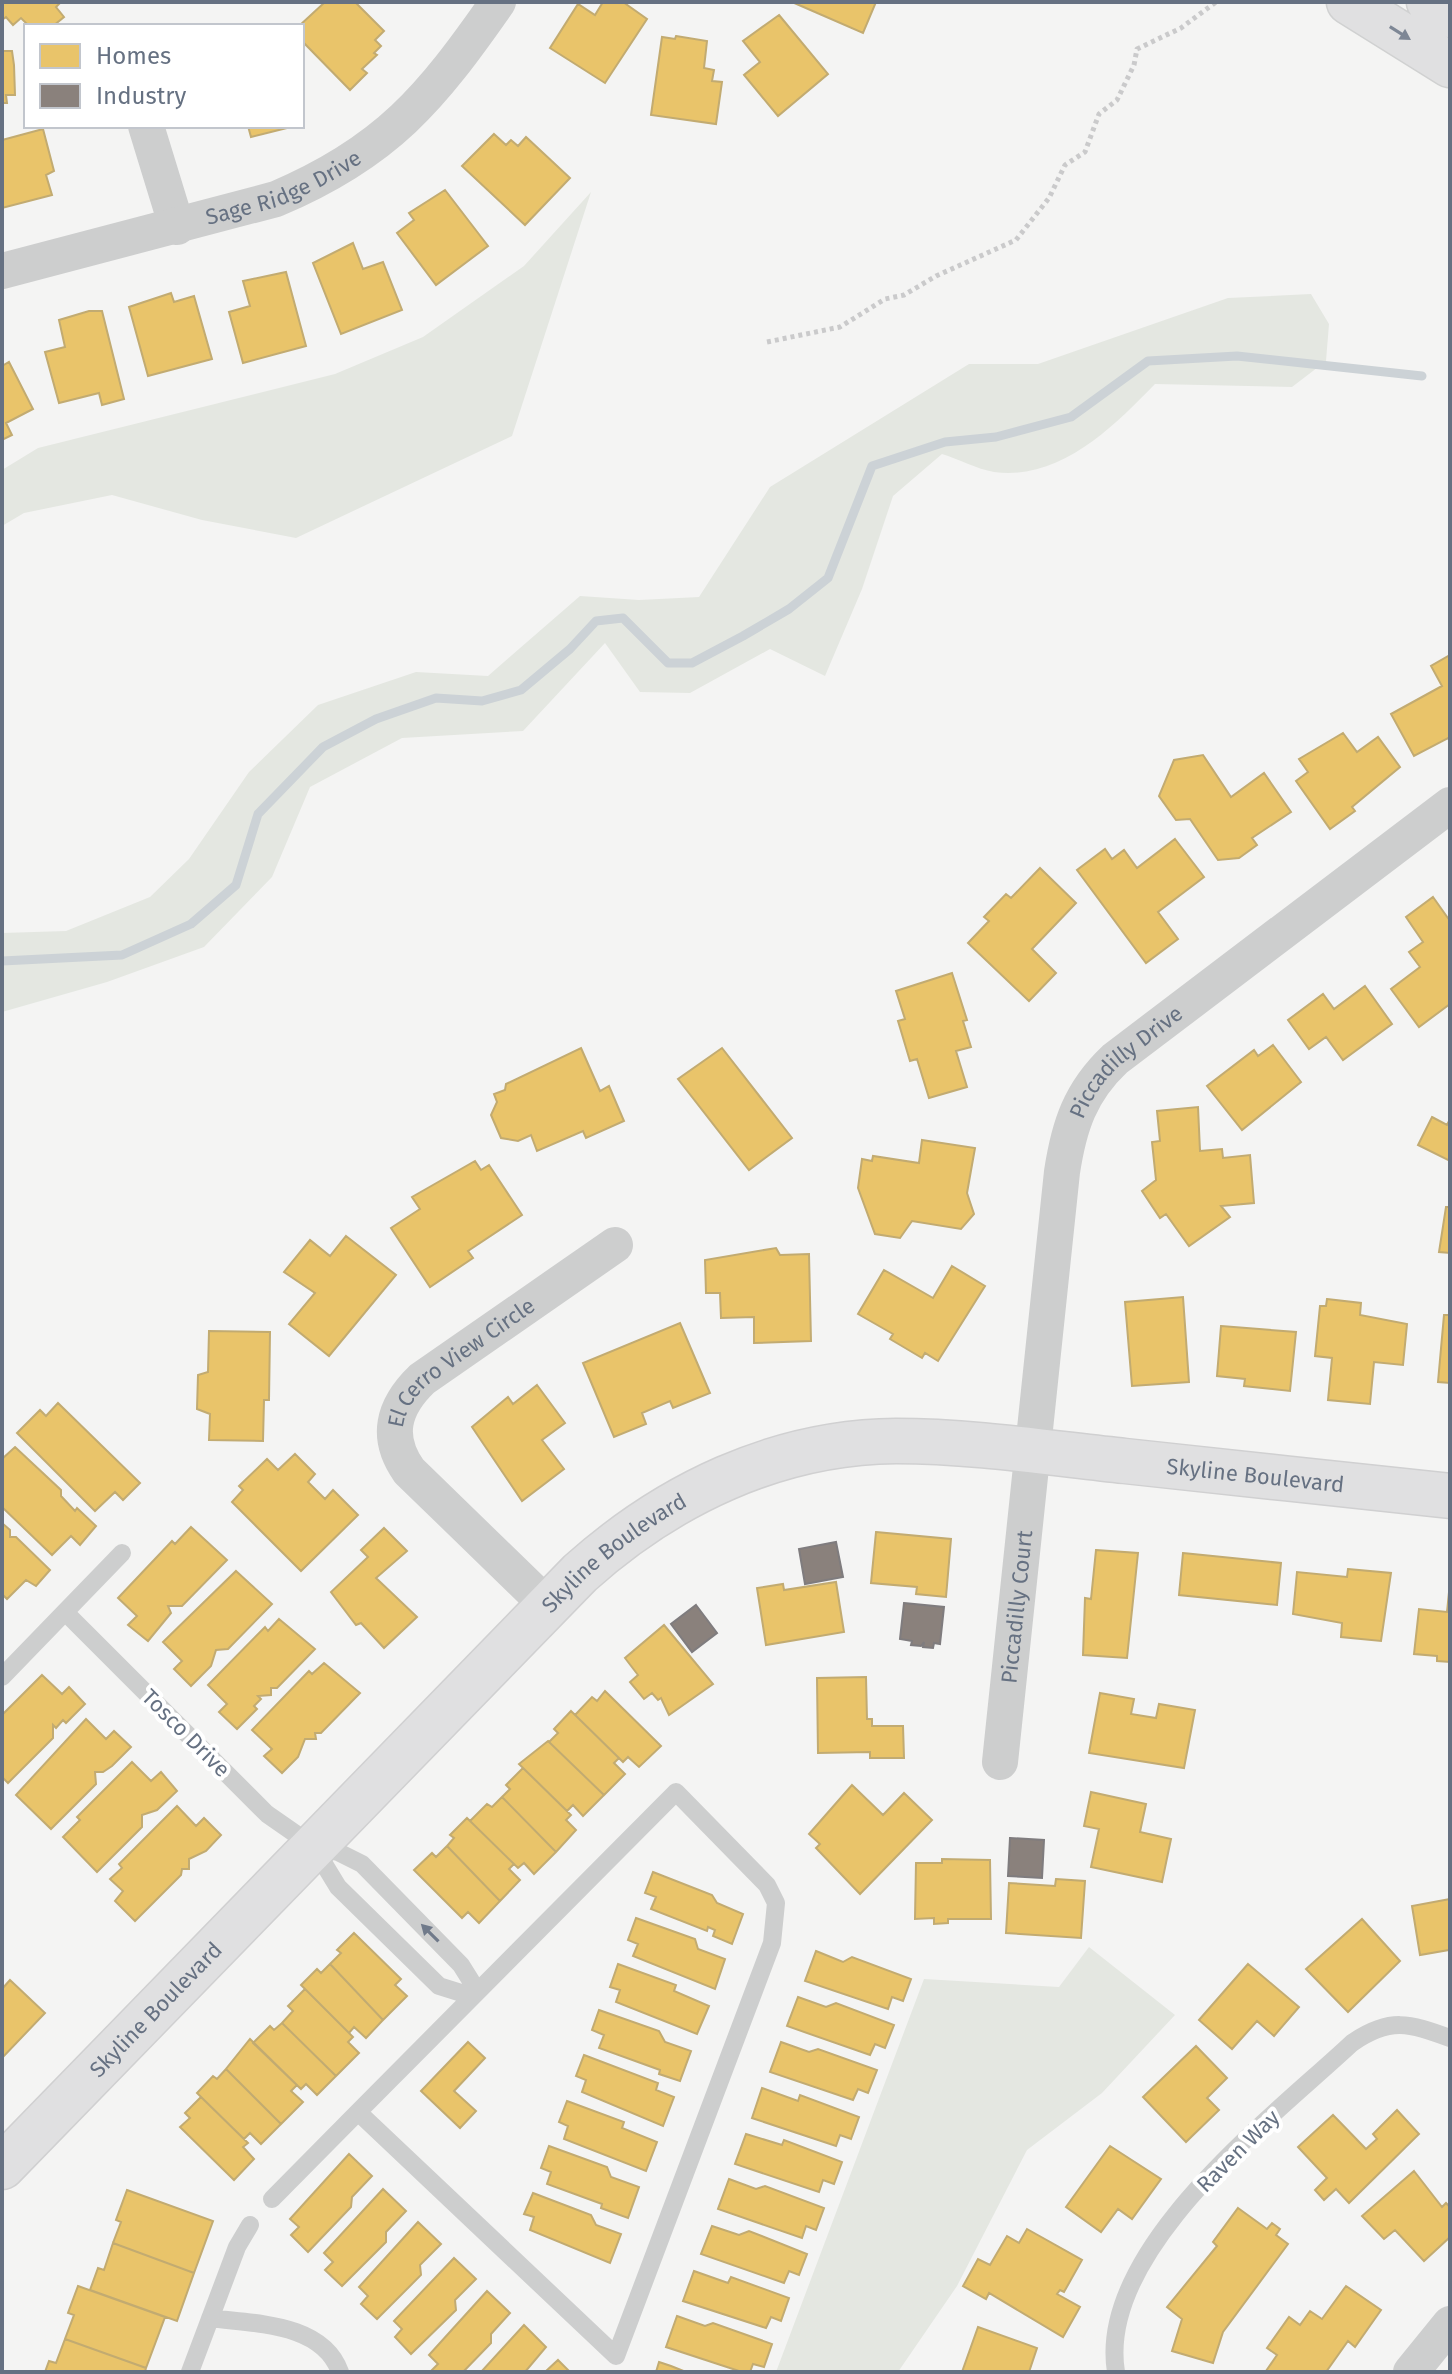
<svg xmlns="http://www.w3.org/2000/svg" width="1452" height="2374" font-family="'Fira Sans',sans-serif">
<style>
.green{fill:#e4e7e1}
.homes{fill:#e9c46a;stroke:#c2ab71;stroke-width:2}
.industry{fill:#8a817c;stroke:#7f7c7e;stroke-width:2}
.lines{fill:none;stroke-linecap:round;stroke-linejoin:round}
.stream{stroke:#ccd2d6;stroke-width:9}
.secondary-casing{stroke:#d0d0d1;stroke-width:47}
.primary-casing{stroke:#d0d1d1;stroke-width:47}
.path{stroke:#cacacb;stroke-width:5;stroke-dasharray:4 4;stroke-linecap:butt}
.lane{stroke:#cdcece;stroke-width:18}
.street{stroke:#cdcece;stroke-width:36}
.secondary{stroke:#e0e0e1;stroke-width:44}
.primary{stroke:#e0e0e1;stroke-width:44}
.oneway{fill:#7e8795}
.oneway2{fill:#707a8a}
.labels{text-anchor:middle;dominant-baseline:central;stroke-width:8;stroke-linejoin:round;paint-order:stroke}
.street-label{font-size:22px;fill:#667182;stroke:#fff}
</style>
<rect width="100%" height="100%" fill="#f4f4f3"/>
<path class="green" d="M591,192l-79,244 -216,102 -94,-18 -90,-25 -88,18 -22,13v-56l36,-22 297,-74 88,-37 101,-71z
M1311,294l18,30 -3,37 -34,26 -137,-3c-42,43 -95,97 -161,88 -17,-3 -36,-13 -52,-18l-49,42 -31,93 -37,87 -55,-27 -80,44 -50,-1 -35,-49 -82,88 -121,7 -92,49 -38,90 -68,70 -97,35 -105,30v-79l64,-2 84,-34 39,-38 60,-87 69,-67 98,-33 72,4 92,-80 59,4 60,-3 71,-110 199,-123h69l190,-66z
M1089,1947l86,68 -73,78 -75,57 -70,136 -59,86h-122l148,-393 135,8z"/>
<path class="homes" d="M2,2h59l-5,5 8,10 -11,9h-24l-8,-8 -8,7 -7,-8 -4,3z
M355,2l29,29 -9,9 6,6 -7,7 3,2 -15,14 5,4 -17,17 -48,-49v-15h-3l26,-24z
M603,2h20l24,17 -42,64 -55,-35 28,-44 17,11z
M792,2h84l-13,31z
M779,15l49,59 -50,42 -34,-41 16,-13 -17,-21z
M676,36l31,5 -3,27 10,2 -2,11 10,1 -6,42 -65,-9 11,-78 13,2z
M2,51h10l2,14 1,30h-9l1,8h-5z
M248,126h47l-44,11z
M43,129l11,42 -8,4 6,20 -50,13v-68z
M494,134l12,11 5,-5 7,6 8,-9 44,41 -45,47 -63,-59z
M445,190l43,56 -52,39 -39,-52 17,-13 -5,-7z
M353,243l10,26 20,-7 19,48 -61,24 -28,-71z
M286,272l20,74 -63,17 -14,-51 21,-6 -7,-25z
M171,293l3,9 20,-6 18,63 -64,17 -19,-69z
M89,311h13l22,88 -22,6 -3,-12 -40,10 -14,-51 20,-5 -6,-27z
M9,362l24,47 -27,14 6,12 -10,5v-74z
M1450,655v87l-2,-4 -34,18 -23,-42 51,-28 -11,-20z
M1343,733l14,19 21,-15 22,30 -48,40 3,4 -25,18 -34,-48 12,-9 -9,-13z
M1203,755l28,42 33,-24 27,39 -39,26 5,7 -18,13 -21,2 -28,-41 -14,1 -17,-24 15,-36z
M1175,839l29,38 -46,35 20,27 -32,24 -69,-93 28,-21 7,10 12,-9 13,18z
M1040,868l36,35 -44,46 24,24 -27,28 -61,-58 21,-22 -5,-4 22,-23 5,4z
M1433,897l17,24v83l-31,23 -28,-38 29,-22 -11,-15 14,-10 -17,-25z
M952,973l15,47 -4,1 8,26 -15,4 11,36 -38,11 -12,-39 -7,2 -12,-40 7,-2 -9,-28z
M1365,986l27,38 -49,36 -17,-23 -17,12 -21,-29 35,-26 11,15z
M1273,1045l28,37 -59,48 -35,-44 47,-36 4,6z
M581,1048l19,43 9,-5 15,35 -38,17 -3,-7 -46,20 -6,-16 -13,6 -17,-3 -10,-23 6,-13 -3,-8 11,-4 1,-6z
M722,1048l70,90 -43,32 -71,-91z
M1198,1107l2,44 22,-2 1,9 27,-3 4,48 -33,3 9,11 -41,29 -23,-32 -6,4 -18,-27 14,-11 -4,-38 8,-1 -3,-30z
M1432,1117l15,8 3,-6v42l-32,-16z
M922,1140l53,8 -8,45 7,21 -13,15 -49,-8 -12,17 -25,-4 -17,-46 4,-29 10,2 1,-5 46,7z
M475,1161l6,9 8,-5 33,50 -54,36 5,7 -43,29 -39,-59 29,-19 -8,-12z
M1446,1207h4v46l-11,-1z
M346,1236l50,39 -67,81 -40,-32 26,-31 -31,-21 26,-32 20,16z
M776,1248l4,7 29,-1 2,87 -57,2v-26l-33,1 -1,-25h-14l-1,-33z
M952,1266l33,20 -47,75 -13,-8 -3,5 -32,-19 3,-5 -35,-20 26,-44 49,28z
M1183,1297l6,85 -57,4 -7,-84z
M1327,1299l34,4 -1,12 47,9 -4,41 -29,-3 -4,42 -42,-4 4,-42 -17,-2 5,-50h6z
M1444,1315h6v68l-12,-1z
M680,1323l30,70 -37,15 -3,-7 -28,12 4,11 -32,13 -31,-74z
M1221,1326l75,6 -6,59 -46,-5 1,-7 -28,-3z
M209,1331l61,1 -1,68h-5l-1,41 -54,-1 1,-26 -13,-5 1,-34 10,-3z
M537,1385l28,38 -23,17 22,29 -42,32 -50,-74 36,-30 5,7z
M58,1403l82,80 -17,17 -8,-8 -20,19 -78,-78 23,-23 6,6z
M15,1447l46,43v6l14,15 2,-3 19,18 -16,19 -9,-9 -19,19 -50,-48v-48z
M295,1454l20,20 -7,8 17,17 8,-9 25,25 -57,56 -69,-69 11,-12 -4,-4 28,-27 11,11z
M2,1523l8,7v7h6l34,33 -14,16 -10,-6 -19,19 -5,-5z
M191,1527l36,33 -45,46h-14l3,7 -23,28 -20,-16 9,-9 -19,-18 54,-57 3,3z
M384,1528l23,23 -31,27 41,39 -33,31 -23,-25 -5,2 -25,-33 37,-35 -7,-7z
M876,1532l75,7 -5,58 -30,-3 1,-7 -46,-4z
M1096,1550l42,3 -11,105 -44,-3 2,-57 6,1z
M1183,1553l98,10 -4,42 -98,-10z
M1348,1569l43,4 -10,68 -40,-4 1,-14 -49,-9 4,-42 50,5z
M236,1571l36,33 -44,45 -12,1 -5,16 -20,20 -17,-17 8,-8 -19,-19z
M836,1582l8,50 -78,13 -9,-57 26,-4 1,6z
M1450,1582v80l-13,-1v-5l-23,-2 5,-45 28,3z
M279,1619l36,30 -38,39h-6v7l-13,1 3,3 -7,7 3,3 -20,20 -18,-17 8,-8 -19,-19 57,-58 3,4z
M664,1625l49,59 -44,31 -8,-17 -3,2 -6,-7 -8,6 -14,-17 8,-7 -13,-17z
M324,1663l36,30 -39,40h-6l1,6h-11l-7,18 -16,16 -18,-17 8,-7 -20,-19 57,-59 3,3z
M42,1675l20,19 7,-7 16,17 -19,19 -3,-3 -7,8 -3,-3v13l-45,45 -6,-6v-62z
M866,1677l1,42h5v7h31l1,32h-34v-6l-52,1 -1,-75z
M605,1691l56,55 -22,21 -11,-10 -5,5 -48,-47 17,-18 5,4z
M1100,1693l34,6 -3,15 25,4 3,-14 36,6 -11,58 -95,-15z
M571,1711l48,47 -5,5 11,11 -21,21 -55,-53 9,-9 -4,-4z
M86,1719l20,20 8,-8 17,16 -19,19 -9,6h-8l1,12 -45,45 -35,-34z
M548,1741l56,54 -21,21 -10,-11 -6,6 -48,-47z
M132,1762l19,19 10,-9 16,19 -20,19 -15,5v12l-45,45 -34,-35 17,-17 -3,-3z
M523,1768l48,47 -5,5 10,10 -20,22 -54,-55 8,-8 -4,-4z
M852,1785l31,30 21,-22 28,27 -72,74 -44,-46 4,-4 -11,-10z
M1091,1792l55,12 -6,28 31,7 -9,43 -71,-15 8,-38 -15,-3z
M502,1797l54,55 -22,22 -10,-11 -6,5 -48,-47 17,-17 5,3z
M177,1806l19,20 8,-8 17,17 -15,16 -17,8v10h-7l-1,6 -46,46 -20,-20 8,-10 -13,-12 12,-11 -3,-4z
M467,1818l47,46 -5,5 11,11 -20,21 -53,-55 7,-8 -4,-3z
M447,1846l53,55 -21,22 -11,-11 -6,6 -48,-48 18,-17 4,4z
M942,1859l48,1 1,59h-43v4l-14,1v-6l-19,1 1,-56h26z
M653,1872l59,23 5,8 26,11 -11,30 -19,-8 2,-6 -7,-3 -1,4 -56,-22 5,-12 -11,-4z
M1056,1879l29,2 -4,57 -75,-5 3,-50 46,3z
M1450,1899v58l-1,-7 -29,5 -8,-49z
M636,1918l59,21 3,10 27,10 -10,30 -82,-33 5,-12 -10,-4z
M1362,1919l38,42 -52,51 -42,-43z
M354,1933l47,46 -6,6 12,11 -24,24 -53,-56 11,-11 -4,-3z
M816,1951l27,11 9,-5 59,22 -8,22 -11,-4 -4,12 -83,-28z
M330,1964l53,56 -17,18 -12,-11 -5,6 -48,-48 16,-16 4,4z
M618,1964l58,21 -2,6 35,15 -12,28 -81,-32 4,-12 -10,-3z
M1248,1964l51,43 -25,29 -17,-15 -25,28 -33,-29z
M10,1980l35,33 -43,45v-69z
M305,1989l48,48 -5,5 11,11 -23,23 -54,-53 11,-12 -5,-5z
M798,1997l28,10 10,-4 58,22 -9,23 -10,-4 -5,11 -83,-29z
M599,2010l60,21 6,11 26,9 -11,30 -21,-7 1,-4 -61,-22 5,-13 -12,-5z
M282,2023l54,53 -19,19 -11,-11 -5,5 -48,-46 17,-17 4,4z
M250,2039l47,46 -6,6 12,11 -22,22 -55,-55z
M468,2042l17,16 -31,33 22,20 -16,17 -39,-37z
M781,2042l28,10 9,-3 59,21 -9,23 -10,-4 -5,11 -83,-28z
M1196,2046l31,32 -20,20 12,12 -33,32 -43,-45z
M584,2055l74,28 -2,7 18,7 -11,29 -81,-34 4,-12 -10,-4z
M226,2069l55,55 -20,20 -11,-11 -6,6 -47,-46 16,-17 4,3z
M762,2088l36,13 2,-6 59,22 -8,22 -11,-4 -4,11 -84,-28z
M201,2097l47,46 -5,4 11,12 -20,21 -54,-53 10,-9 -5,-5z
M567,2101l57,21 -2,6 35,14 -11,29 -82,-32 4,-13 -9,-4z
M1397,2110l22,24 -70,69 -13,-14 -12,11 -9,-10 12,-12 -29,-31 35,-32 33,34 11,-10 -4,-5z
M746,2134l36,11 2,-5 58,22 -8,22 -11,-4 -4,12 -84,-28z
M549,2146l58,21 4,10 28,10 -11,31 -27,-10 1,-4 -55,-20 4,-12 -10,-4z
M1110,2146l51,33 -29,40 -14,-10 -17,23 -35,-25z
M349,2154l23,22 -20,21 -1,10 -43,45 -17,-17 8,-8 -9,-8z
M1414,2171l28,36 4,-4 4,4v30l-26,24 -29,-31 -11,9 -22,-23z
M729,2179l27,10 9,-3 59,22 -8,22 -10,-4 -4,12 -84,-29z
M383,2189l23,22 -20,21v10l-44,44 -17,-16 8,-8 -9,-9z
M127,2190l86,31 -19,52 -81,-30 8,-21 -5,-2z
M533,2193l58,22 5,10 25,9 -11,29 -80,-33 4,-13 -10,-3z
M1238,2208l29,21 5,-6 8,6 -4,6 12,9 -65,88 -10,31 -41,-12 10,-32 -15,-12 50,-61 -4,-4z
M418,2222l23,22 -21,21 1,10 -44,44 -16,-15 7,-8 -9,-9z
M712,2226l27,9 10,-4 58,23 -8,21 -10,-4 -5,12 -83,-29z
M1027,2229l55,31 -18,32 -4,-2 -3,4 23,13 -17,30 -74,-44 -3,6 -23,-13 15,-27 12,6 17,-29 12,7z
M113,2243l81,30 -17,48 -87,-31 8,-22 6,2z
M454,2258l22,21 -21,21 1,10 -45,44 -16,-17 7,-8 -8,-8z
M694,2271l34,12 3,-6 58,21 -8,23 -10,-4 -5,11 -83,-27z
M78,2286l87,31 -19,51 -81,-29 9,-24 -6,-2z
M1346,2286l35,24 -26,37 -7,-6 -22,31 -60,-1 11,-16 -10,-7 22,-31 11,8 10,-14 12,8z
M487,2291l23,22 -19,21v9l-28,29h-33l8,-8 -9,-9z
M677,2316l28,10 8,-3 59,21 -8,23 -11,-3 -3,8h-8l-76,-25z
M524,2325l22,22 -21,25h-44z
M978,2327l59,21 -8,24h-67z
M65,2339l81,29 -1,4h-100l4,-11 7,2z
M558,2360l12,12h-25z
M659,2362l12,4 15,6h-30z"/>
<path class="industry" d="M836,1542l7,35 -38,7 -6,-35z
M904,1603l40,4 -4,37 -6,-1 -1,5 -10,-1 1,-5 -3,4 -10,-1 1,-4 -12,-2z
M696,1605l21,28 -25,19 -21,-28z
M1010,1838l34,2 -2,38 -34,-2z"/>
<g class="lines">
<path class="stream" d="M2,961l120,-6 69,-31 45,-39 22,-71 65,-67 53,-28 60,-21 46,3 39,-11 49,-41 26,-28 27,-3 45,45h24l51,-27 46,-27 39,-31 44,-112 73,-24 51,-5 75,-20 77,-56 89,-5 185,20"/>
<g class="secondary-casing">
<g id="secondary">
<path id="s4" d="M2,2167l578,-594c87,-78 196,-131 316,-132 76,0 154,12 229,20 108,12 217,23 325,35"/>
</g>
</g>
<g class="primary-casing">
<path id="primary" d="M1349,2l101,63
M1429,2l21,13"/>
</g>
<path class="path" d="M767,342l73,-15 45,-28 19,-4 32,-19 80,-36 33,-42 16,-33 20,-13 14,-38 18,-14 17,-35 3,-16 44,-21 35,-26"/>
<path class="lane" d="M65,1612l202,202 46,32 25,6 24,12 99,101 10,16v15l-32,-10 -101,-99 -25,-41
M2,1677l120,-124
M272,2199l86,-87 258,244 156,-413 4,-40 -9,-18 -91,-93 -318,320
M210,2318c43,6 112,4 130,54
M190,2372l47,-125 13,-22
M1116,2372c-20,-122 157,-255 236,-329 38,-26 57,-20 98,-5"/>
<g class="street">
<path d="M146,126l31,101"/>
<path id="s1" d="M2,271l274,-72c111,-47 155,-101 222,-197"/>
<path id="s2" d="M548,1606l-139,-135c-24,-34 -16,-64 13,-92l193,-134"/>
<path id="s3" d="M1000,1762l62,-590c7,-46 18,-80 53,-113l335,-254"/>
<path d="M1411,2372l39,-48"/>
</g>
<use href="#secondary" class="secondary"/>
<use href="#primary" class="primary"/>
</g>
<defs><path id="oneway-solid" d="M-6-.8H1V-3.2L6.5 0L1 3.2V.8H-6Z" transform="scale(2)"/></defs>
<use class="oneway" href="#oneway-solid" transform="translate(1400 33) rotate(32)"/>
<use class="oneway2" href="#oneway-solid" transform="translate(430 1933) rotate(-135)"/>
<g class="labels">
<g class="street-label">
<text stroke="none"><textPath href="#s1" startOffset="294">Sage Ridge Drive</textPath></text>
<text stroke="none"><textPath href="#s3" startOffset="726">Piccadilly Drive</textPath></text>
<text stroke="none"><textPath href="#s2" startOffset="336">El Cerro View Circle</textPath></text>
<text stroke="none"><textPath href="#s4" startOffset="1540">Skyline Boulevard</textPath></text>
<text stroke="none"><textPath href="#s4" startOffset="868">Skyline Boulevard</textPath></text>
<text stroke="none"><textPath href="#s3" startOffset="156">Piccadilly Court</textPath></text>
<text transform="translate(186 1733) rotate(45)">Tosco Drive</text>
<text stroke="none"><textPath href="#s4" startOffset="220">Skyline Boulevard</textPath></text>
<text transform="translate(1238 2151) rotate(-45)">Raven Way</text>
</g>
</g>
<rect width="1452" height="2374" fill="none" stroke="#667182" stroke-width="8"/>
<rect x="24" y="24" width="280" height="104" fill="#ffffff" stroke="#c2c6cd" stroke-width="2"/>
<rect x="40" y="44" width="40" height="24" fill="#e9c46a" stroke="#c2c6cd" stroke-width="2"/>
<text x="96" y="64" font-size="24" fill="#667182">Homes</text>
<rect x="40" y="84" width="40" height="24" fill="#8a817c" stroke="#c2c6cd" stroke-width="2"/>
<text x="96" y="104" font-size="24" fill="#667182">Industry</text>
</svg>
